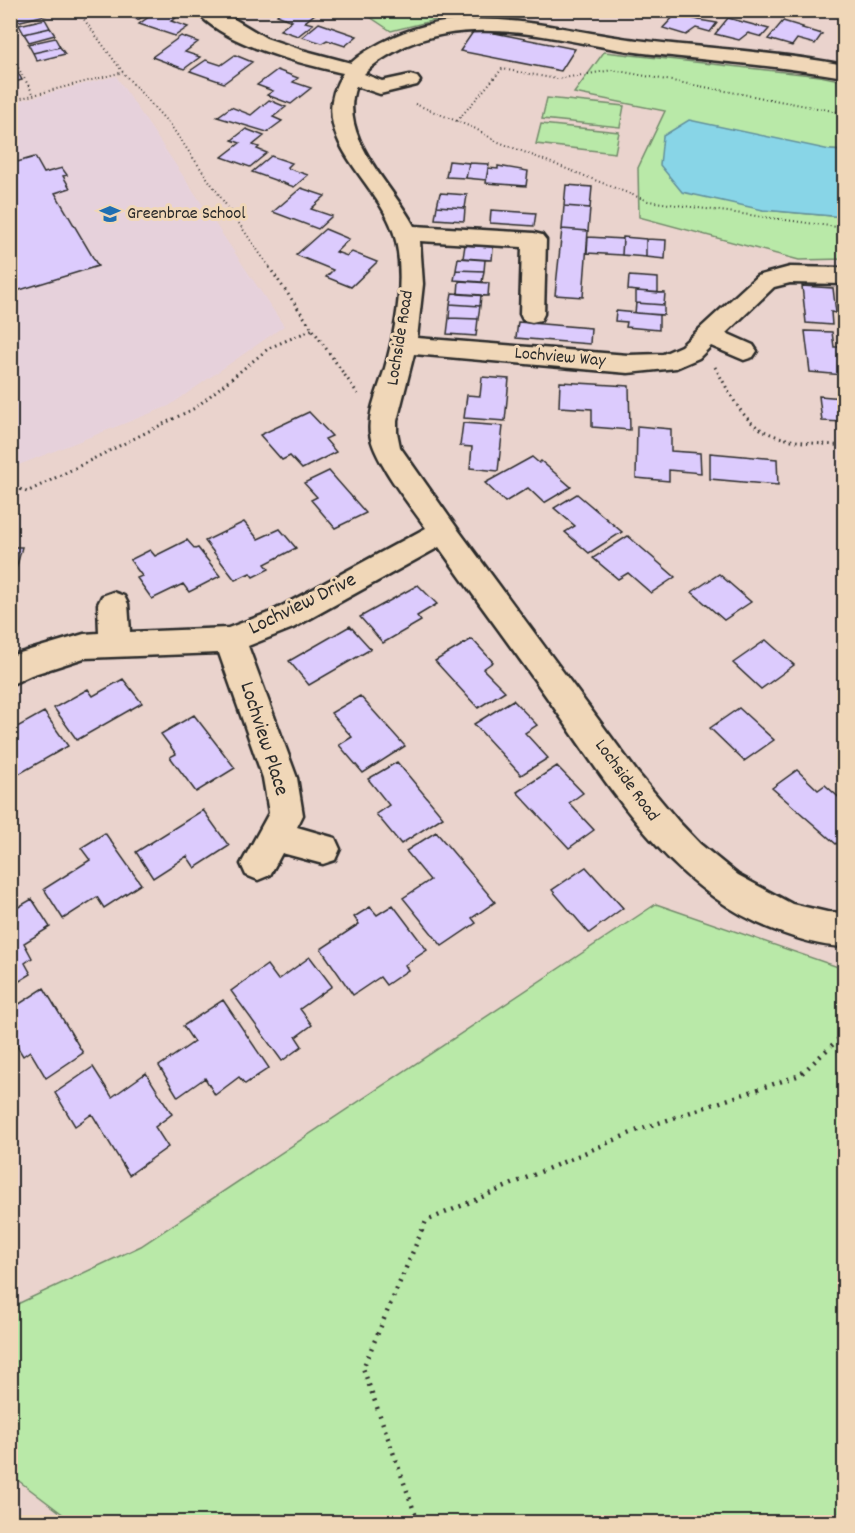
<svg xmlns="http://www.w3.org/2000/svg" width="855" height="1533" font-family="Dekko,sans-serif">
<style>
.built{fill:#e6d1db}
.green{fill:#b9e9a8;stroke:#728a6a;stroke-width:1.5}
.water{fill:#88d5e7;stroke:#63919c;stroke-width:1.5}
.building{fill:#dccbfd;stroke:#2b2b2b;stroke-width:1.5}
.lines{fill:none;stroke-linecap:round;stroke-linejoin:round}
.minor-casing{stroke:#2b2b2b;stroke-width:5}
.path-far2{stroke:#2b2b2b;stroke-width:2;stroke-dasharray:1 3;stroke-linecap:butt}
.path-far1{stroke:#2b2b2b;stroke-width:3;stroke-dasharray:1.5 4;stroke-linecap:butt}
.path{stroke:#2b2b2b;stroke-width:4.5;stroke-dasharray:2 6;stroke-linecap:butt}
.minor{fill:#f0d7b8;fill-rule:evenodd}
.labels{text-anchor:middle;dominant-baseline:central;stroke-width:6;stroke-linejoin:round;paint-order:stroke}
.far-poi-label{font-size:18px;fill:#2b2b2b;stroke:#f0d7b8;text-anchor:start}
.far-street-label{font-size:18px;fill:#2b2b2b;stroke:#f0d7b8}
.street-label{font-size:21px;fill:#2b2b2b;stroke:#f0d7b8}
</style>
<rect width="100%" height="100%" fill="#ead3cd"/>
<filter id="ink" filterUnits="userSpaceOnUse"><feTurbulence type="fractalNoise" baseFrequency=".0167" numOctaves="2"/><feDisplacementMap in="SourceGraphic" scale="12" xChannelSelector="R" yChannelSelector="G"/><feConvolveMatrix kernelMatrix="1 2 1 2 8 2 1 2 1" color-interpolation-filters="sRGB"/></filter>
<g filter="url(#ink)">
<path class="built" d="M116,76l168,250 -115,80 -158,62 -1,-365z"/>
<path class="green" d="M361,11h85l2,6 -57,14z
M604,52l216,24 24,5v70l-14,-1 -67,60 81,7v42l-45,1 -160,-43 -1,-49 27,-57 -91,-18z
M547,98l77,8 -4,21 -78,-8z
M541,124l78,8 -4,21 -79,-9z
M656,904l188,65v553h-771l-62,-47v-168l130,-61z"/>
<path class="water" d="M689,120l141,30 14,1v66l-81,-7 -81,-18 -22,-27 3,-29z"/>
<path class="building" d="M14,10h29l3,5 -34,8 -2,-12z
M116,10h36l-14,10z
M283,10h25l8,3 -11,9 8,2 -15,12 -18,-6 12,-9 -15,-6z
M157,11l19,7 -5,3 17,6 -13,9 -36,-12z
M676,14l23,6 18,3 -7,9 -14,-4 -10,7 -23,-7z
M728,18l41,11 -7,8 -14,-4 -9,7 -24,-6z
M45,19l5,9 -26,6 -5,-9z
M783,21l20,6 -1,1 20,6 -7,10 -18,-5 -5,7 -24,-7z
M319,23l38,13 -12,10 -18,-6 -5,3 -20,-6z
M50,28l5,7 -26,7 -5,-8z
M475,29l100,20 -14,22 -101,-20z
M181,36l17,6 -13,10 15,5 -16,12 -32,-12z
M55,38l5,9 -27,6 -5,-9z
M60,47l5,7 -28,7 -4,-8z
M235,55l17,7 -28,21 -34,-12 16,-11 15,5z
M14,66l8,14 -12,3v-16z
M277,70l21,8 -5,4 18,6 -20,16 -24,-9 6,-4 -16,-6z
M269,100l17,7 -13,10 9,4 -15,11 -50,-15 14,-10 20,8z
M246,129l18,7 -11,9 6,2 -2,2 10,4 -17,14 -28,-10 18,-14 -8,-3z
M271,156l21,7 -5,5 21,7 -14,12 -42,-15z
M35,157l9,16 18,-5 5,7 -4,1 7,12 -15,5 43,73 -88,27v-129z
M449,161l20,2 -3,15 -20,-1z
M469,163l20,1 -3,16 -20,-2z
M498,166l30,5 -2,15 -40,-3 2,-15 10,1z
M566,185l26,2 -2,21 -26,-2z
M301,188l24,8 -14,13 21,7 -14,13 -45,-17z
M440,193l27,2 -2,13 -28,-2z
M437,206l28,2 -1,13 -29,-2z
M564,206l26,2 -2,23 -26,-2z
M491,210l45,3 -2,13 -44,-3z
M325,229l24,10 -13,13 11,4 5,-4 25,10 -26,25 -25,-10 7,-7 -37,-15z
M562,229l26,2 -5,66 -28,-2z
M588,237l35,2 -1,16 -35,-2z
M623,237l23,2v18l-24,-2z
M646,239l20,1 -1,19 -19,-2z
M465,245l28,2 -1,13 -29,-2z
M458,258l27,2 -1,11 -28,-1z
M456,270l28,1 -2,11 -28,-2z
M629,276l29,2v15l-30,-3z
M459,281l30,2 -1,13 -30,-2z
M802,286l31,2 3,25 -5,-1 1,13 -26,-2z
M636,291l29,2 -1,12 -28,-2z
M452,293l29,2 -1,11 -30,-2z
M636,303l28,2v10l-29,-2z
M450,304l30,2 -2,13 -29,-1z
M616,311l43,4v15l-33,-3 1,-5 -12,-1z
M449,318l29,1 -2,17 -29,-2z
M518,322l73,6 -1,16 -74,-6z
M805,331l27,1 2,15h6l3,28 -33,-3z
M482,377l27,2 -4,42 -41,-3 3,-23 13,1z
M560,382l69,4 1,44 -38,-3v-18l-33,-2z
M819,396l25,2v24l-22,-1z
M309,412l23,24 -7,3 11,13 -34,17 -12,-13 -8,4 -22,-25z
M463,423l40,3 -5,45 -28,-3 2,-21 -12,-1z
M637,426l34,3v22l29,2 1,20 -32,-3v11l-33,-3z
M710,453l67,6 1,26 -68,-6z
M532,457l7,6 2,-2 30,26 -27,16 -16,-15 -23,14 -20,-19z
M329,471l37,42 -31,15 -24,-28 6,-3 -13,-14z
M577,494l45,38 -33,21 -24,-21 10,-6 -21,-18z
M244,522l14,17 22,-10 16,19 -31,16 4,5 -16,8 -3,-4 -15,7 -30,-39z
M628,536l47,41 -24,16 -23,-20 -10,6 -25,-21z
M187,540l8,9 3,-1 22,28 -31,16 -6,-8 -31,15 -15,-21 5,-2 -12,-16 20,-10 5,6z
M10,547h12l-12,44z
M719,574l32,28 -27,18 -32,-28z
M418,585l19,19 -20,12 4,5 -38,22 -23,-26z
M350,626l21,23 -62,36 -20,-24z
M472,639l21,23 -10,7 22,22 -27,17 -43,-47z
M766,640l28,25 -33,24 -28,-26z
M123,679l19,24 -65,37 -23,-32 34,-19 5,7z
M360,696l45,50 -42,27 -24,-28 13,-8 -21,-24z
M513,700l24,25 -12,8 23,25 -27,17 -47,-51z
M739,708l35,32 -30,21 -34,-33z
M44,712l24,34 -58,33v-33l6,-3 -6,-12z
M194,715l41,53 -39,24 -26,-35 6,-3 -15,-20z
M397,762l46,55 -42,27 -25,-30 13,-9 -21,-26z
M557,766l26,27 -14,10 25,27 -25,18 -52,-56z
M797,770l21,20 7,-5 19,17v35l-8,7 -64,-56z
M203,810l26,36 -34,22 -8,-12 -34,22 -17,-26z
M436,832l59,70 -23,16 4,5 -34,23 -39,-48 27,-18 -24,-29z
M105,833l36,51 -37,24 -7,-11 -34,22 -19,-30 46,-29 -9,-12z
M586,867l37,41 -34,25 -37,-43z
M32,899l18,28 -26,16 8,15 -7,5 6,11 -21,13v-75z
M393,905l34,45 -22,15 3,5 -22,15 -6,-8 -27,18 -32,-46 38,-25 -5,-7 16,-10 7,8z
M310,957l22,29 -32,23 12,16 -16,12 6,9 -20,15 -51,-70 36,-26 11,15z
M44,988l39,65 -37,25 -16,-27 -7,5 -13,-21v-25z
M223,1000l46,68 -24,16 -6,-7 -24,18 -10,-17 -27,19 -19,-31 35,-24 -11,-16z
M93,1067l19,30 34,-24 26,41 -17,13 13,20 -39,28 -37,-61 -17,12 -20,-33z"/>
<g class="lines">
<g class="minor-casing">
<path id="minor" d="M196,10h23l47,28 36,12 49,13c13,-12 27,-19 42,-26 82,-37 168,-5 252,4 67,8 134,11 199,24v12c-66,-12 -133,-16 -200,-24 -78,-9 -162,-41 -239,-7 -15,8 -29,15 -41,28l18,7 28,-6 7,2 3,4 -3,4 -37,9 -24,-8c-19,51 36,98 58,140l120,7 8,2 4,5 -2,74 -3,6 -9,2 -9,-2 -3,-6 2,-67 -102,-6 3,43 -6,54 211,17 35,-1 18,-8 76,-70 33,-9 54,1v16l-54,-1 -16,4 -48,46 27,12 4,6 -4,6 -9,3 -33,-14 -12,12 -23,10 -48,5 -214,-19 -17,67v11l3,15 59,84 178,241 41,49 22,23 38,31 54,29 35,8 17,1v34c-24,-1 -47,-8 -70,-17 -106,-41 -166,-146 -228,-234 -35,-50 -72,-99 -107,-149l-146,81 -45,18 49,132 6,37 -6,12 38,11 5,11 -5,11 -12,4 -41,-11 -12,22 -12,5 -12,-5 -5,-11 28,-51 -6,-35 -44,-125 -135,5 -53,17 -21,10v-29l74,-22 15,-1 -1,-29 4,-8 11,-4 11,4 4,8 2,28 98,-4 43,-16 155,-84c-16,-23 -52,-67 -56,-94 -3,-21 9,-46 15,-66 11,-39 20,-87 11,-127 -12,-58 -95,-102 -53,-168 -40,-9 -123,-29 -147,-63z"/>
</g>
<path class="path-far2" d="M77,10l48,65 46,51 99,142
M10,54l24,41
M10,101l113,-29
M415,104l61,25 20,12 152,60 196,27
M457,121l45,-52 55,10 56,-9 231,43"/>
<path class="path-far1" d="M269,267l89,127
M715,367c10,17 19,37 32,51 24,26 65,24 97,28
M10,485l17,7 168,-84 74,-60 44,-19"/>
<path class="path" d="M418,1522l-55,-154 63,-147 212,-91 162,-55 44,-41"/>
<use href="#minor" class="minor"/>
</g>
</g>
<defs>
<g id="school-bare" transform="scale(1.62)"><path d="M0-5L7-2L0 1L-7-2ZM-4 1L0 2.5L4 1V4Q0 6-4 4Z" fill="#1f6fb2" stroke="#f0d7b8" stroke-width="2.5" paint-order="stroke"/></g>
</defs>
<g fill-rule="evenodd">
<use href="#school-bare" x="110" y="214"/>
</g>
<g class="labels">
<g class="far-poi-label">
<text x="127" y="214">Greenbrae School</text>
</g>
<g class="far-street-label">
<text transform="translate(401 338) rotate(-81)">Lochside Road</text>
<text transform="translate(560 358) rotate(5)">Lochview Way</text>
<text transform="translate(626 781) rotate(54)">Lochside Road</text>
</g>
<g class="street-label">
<text transform="translate(303 605) rotate(-26)">Lochview Drive</text>
<text transform="translate(263 739) rotate(72)">Lochview Place</text>
</g>
</g>
<rect width="855" height="1533" fill="none" stroke="#f0d7b8" stroke-width="36"/>
<rect x="18" y="18" width="819" height="1497" fill="none" stroke="#2b2b2b" stroke-width="2" filter="url(#ink)"/>
</svg>
